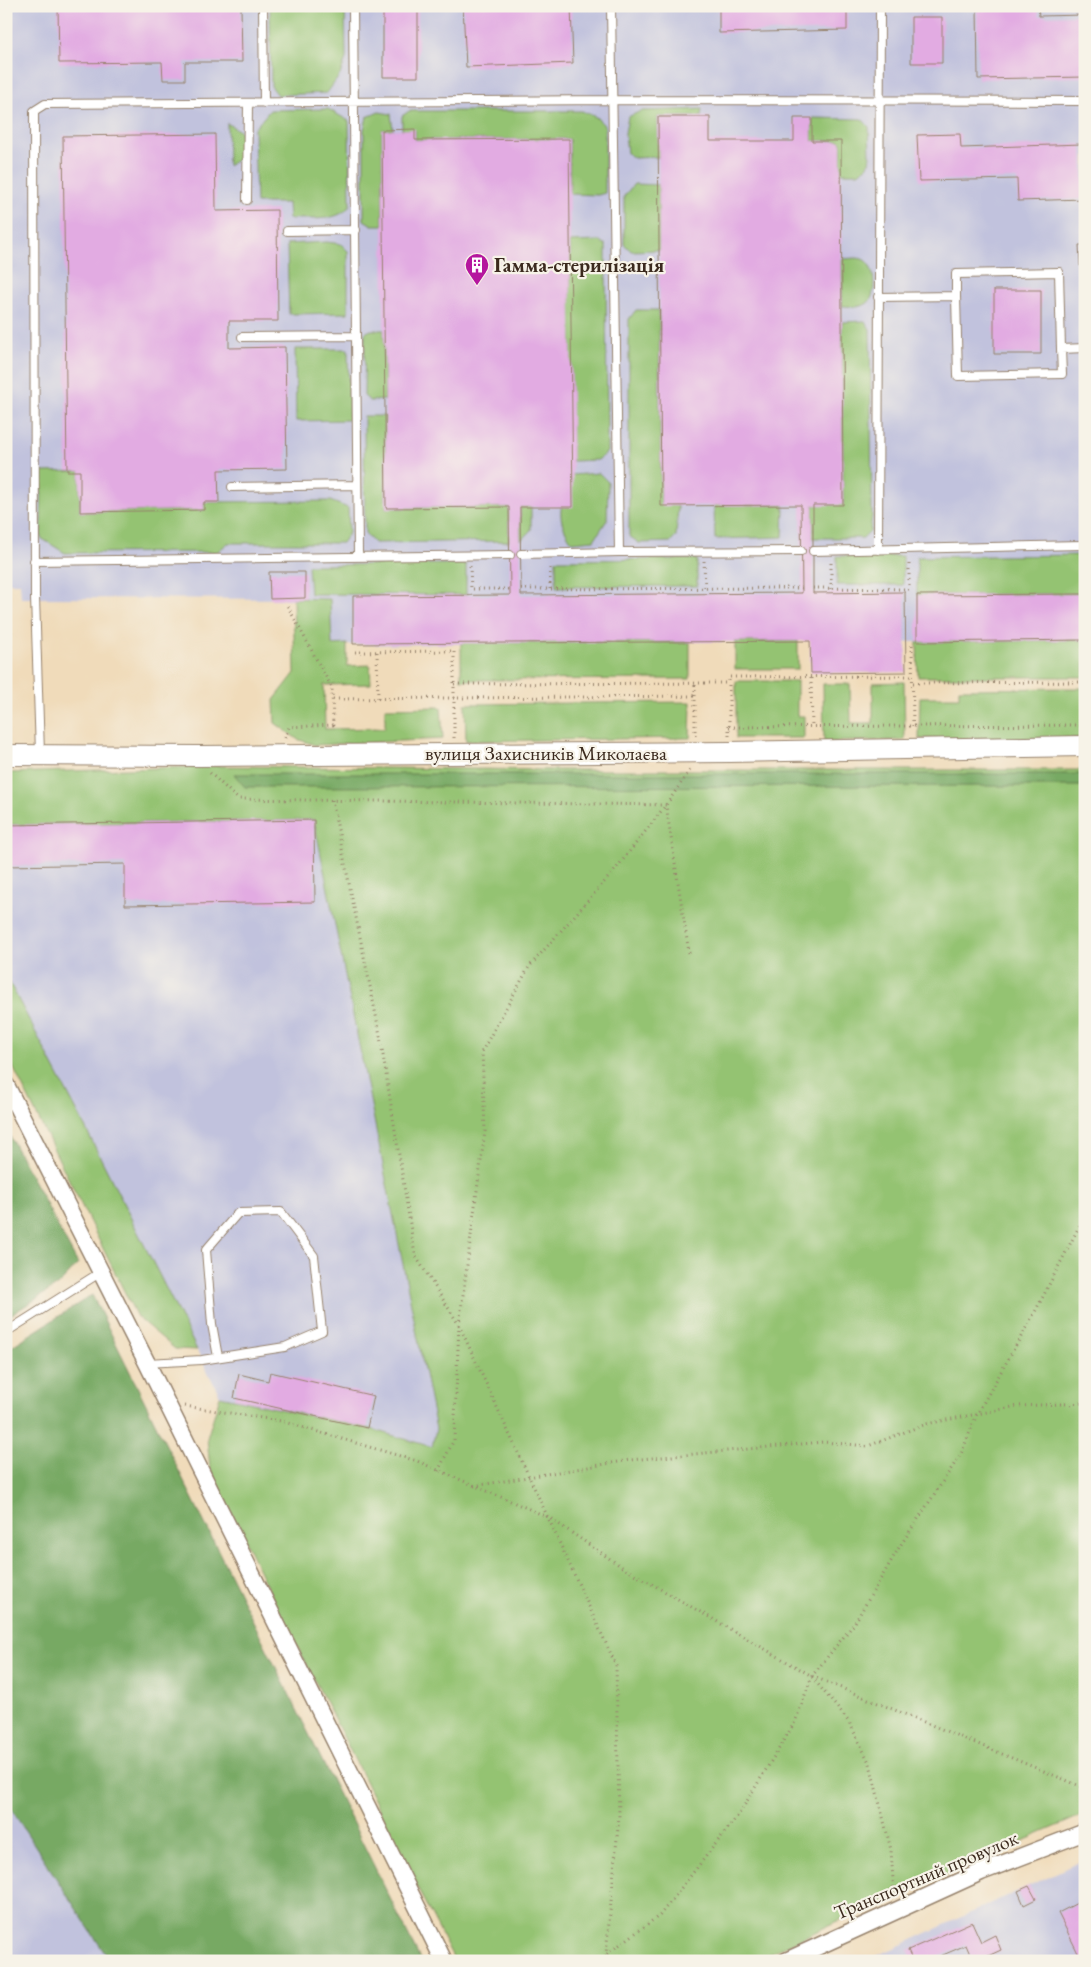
<svg xmlns="http://www.w3.org/2000/svg" width="1091" height="1967" font-family="'EB Garamond',serif">
<style>
.industrial{fill:#c1c2dd}
.green{fill:#94c372;stroke:#687648}
.forest{fill:#77a964;stroke:#596a41}
.building{fill:#e2abe2}
.lines{fill:none;stroke-linecap:round;stroke-linejoin:round}
.service-casing{stroke:#96826c;stroke-width:10}
.minor-casing{stroke:#96826c;stroke-width:19}
.tertiary-casing{stroke:#96826c;stroke-width:22}
.path{stroke:#96826c;stroke-width:3;stroke-dasharray:1 4;stroke-linecap:butt}
.service{stroke:#fff;stroke-width:8}
.minor{stroke:#fff;stroke-width:16}
.tertiary{stroke:#fff;stroke-width:20}
.labels{text-anchor:middle;dominant-baseline:central;stroke-width:4.5;stroke-linejoin:round;paint-order:stroke}
.poi-label{font-size:20px;font-weight:bold;fill:#3b2a1e;stroke:#f7f3e8;text-anchor:start}
.street-label{font-size:20px;fill:#3b2a1e;stroke:#f7f3e8}
</style>
<rect width="100%" height="100%" fill="#f7f3e8"/>
<filter id="ink" filterUnits="userSpaceOnUse"><feTurbulence type="fractalNoise" baseFrequency=".02" numOctaves="2"/><feDisplacementMap in="SourceGraphic" scale="10" xChannelSelector="R" yChannelSelector="G"/><feConvolveMatrix kernelMatrix="1 2 1 2 8 2 1 2 1" color-interpolation-filters="sRGB"/></filter>
<filter id="wash" filterUnits="userSpaceOnUse"><feTurbulence type="fractalNoise" baseFrequency=".0096" numOctaves="4" result="noise"/><feDisplacementMap in="SourceGraphic" scale="20" xChannelSelector="R" yChannelSelector="G"/><feGaussianBlur stdDeviation="1.12" result="paint"/><feColorMatrix in="noise" values="0 0 0 0 0 0 0 0 0 0 0 0 0 0 0 0 0 1.4 0 .05"/><feComposite in="paint" operator="in"/></filter>
<g filter="url(#wash)">
<rect width="100%" height="100%" fill="#f0dbba"/>
<path class="industrial" d="M6,6h1079v634l-179,2v30l-95,1 -1,-32 -478,4 -2,-46 -309,-1 -1,-15h-14z
M314,820l122,609 -3,18 -66,-19 -147,-32 -141,-281 -73,-139v-151z
M6,1801l36,53 68,107h-104z
M1085,1859v102h-219l152,-70z"/>
<path class="green" d="M270,6h75l1,52 -6,17 -13,18 -49,2 -7,-9z
M328,109l21,12 1,84c-10,18 -43,13 -61,14l-1,-16h-32l-2,-74 16,-19z
M702,109l-1,8h-43l1,40 -25,1 -7,-5 -2,-20 3,-16 13,-6z
M409,111h173l14,6 9,9v67l-7,2 -28,-1 -1,-55 -154,1v-10h-13v-14z
M379,112l12,2 2,16h-11l1,95h-11l-8,-5v-90l3,-13z
M812,118l50,1 7,8 1,30 -2,9 -10,7h-17v-32h-29z
M227,123l14,9 1,24 -14,10z
M634,184l25,1v65l-28,1 -7,-7v-48z
M600,241l6,4 1,207 -9,8 -26,1 -2,-219z
M327,242l14,2 7,7v62l-59,1 -2,-70z
M842,259c6,0 14,-2 20,0 14,4 16,39 4,45 -7,4 -17,2 -24,2z
M636,310h23l2,195 17,1 -2,30 -5,6 -32,1 -10,-7v-217z
M865,321l5,8 2,187 -2,15 -7,7h-50v-33l30,-1 -1,-182z
M371,330h13l1,70 -15,1 -6,-5 1,-63z
M295,349h53l1,71 -53,1z
M364,416h21l1,92 123,-1v34l-135,2 -9,-10z
M80,471v41l124,-2v-8l126,-1 18,7 1,25 -7,10h-114l-11,9 -152,1 -24,-15 1,-66z
M599,473l9,9 -1,38 -13,20 -22,2c-19,-28 -10,-38 0,-67z
M714,505h70l-1,32 -68,2z
M520,507h11v23l-10,10z
M1081,555v39l-164,1v-38z
M837,556h66v29h-66z
M697,559v27l-141,1v-27z
M466,564v31l-156,-1 -2,-29z
M293,598l37,1 2,46 15,-1v22l23,-1 1,19 -47,1 1,44 60,-1v-20l56,-1 2,32 -128,6 -18,-6 -22,-16 -1,-23 21,-27z
M1085,640v37h-167l-1,-35z
M798,641v28h-63v-27z
M690,642v37l-229,1v-37z
M736,681h61v35h7v22h-68z
M904,682l1,58 -81,2 -1,-58h27l1,39h22v-40z
M1085,688v50l-166,1 1,-42h39v-8z
M691,702l-1,36 -224,3 -1,-37z
M219,766l334,4h532v1044l-249,108 -82,39h-299l-32,-62 -81,-165 -73,-143 -59,-123 -3,-30 13,-42 147,32 65,19 4,-18 -122,-609 -308,5v-52z
M6,976l73,139 118,235 -22,-1 -38,-32 -131,-264z"/>
<path class="forest" d="M234,774h851v12l-840,1z
M6,1129l72,135 -20,21 -52,33z
M92,1295l329,666h-311l-104,-160v-451z"/>
<g id="blocks">
<path class="building" d="M58,6h183l1,56h-57v18h-22l-1,-18 -103,1z
M383,6h35v71h-35z
M463,6h108l2,57 -107,4z
M790,6h57v24l-128,3v-25z
M977,6h61l1,10 46,-1v62l-107,2z
M911,17h31v46h-31z
M658,117h52v24h84v-23h18v23h29l2,364h-30v88l92,-1 1,80 -95,1 -1,-32 -457,3v-48l157,-1 -1,-88 -123,1 -4,-378 33,-1v11l154,-1 4,368h-53l1,88 281,-2 -1,-88 -140,1z
M215,134l1,77 61,-1 1,111h-49v27l56,-1 2,122 -69,1 1,32h-15v8l-124,2v-41h-13l-4,-335z
M960,134l1,14 121,-4 2,55 -66,2 -1,-22 -98,2 -2,-46z
M1079,245h6v21h-5z
M994,290h47v64h-47z
M269,572h36v26l-35,1z
M1081,594h4v46l-168,2v-47z
M314,820l1,82 -190,3v-41l-119,2v-41z
M270,1372l104,24 -7,32 -133,-30 5,-24 29,7z
M1029,1886l7,13 -12,6 -6,-14z
M1085,1899v62h-3l-24,-48z
M972,1922l9,20 14,-7 6,15 -24,11h-4l-7,-16 -37,16h-16l-5,-11z"/>
</g>
</g>
<g filter="url(#ink)">
<use href="#blocks" fill-opacity="0" stroke="#96826c" stroke-width="1"/>
<g class="lines">
<g class="service-casing">
<path id="service" d="M263,6l1,97
M353,6l5,550
M611,6l8,546 182,-1
M247,200l1,-97
M287,231l69,-1
M956,296v-22l103,-2 2,77
M878,297l78,-1 2,80 104,-2 -1,-25 24,-1
M242,337l114,-1
M232,487l125,-2
M878,550l2,-544
M813,551l269,-6
M521,554l98,-2
M34,561l476,-6
M40,753l-5,-156 -1,-486 11,-7 567,-4 473,1
M6,1332l95,-60
M147,1363l55,-3 83,-13 37,-16 -8,-75 -33,-44 -43,1 -32,37 6,74 6,33"/>
</g>
<g class="minor-casing">
<path id="minor" d="M6,1085l141,278 297,598
M786,1961l195,-89 104,-40"/>
</g>
<g class="tertiary-casing">
<path id="tertiary" d="M6,755l192,1 532,-4 355,-6"/>
</g>
<path class="path" d="M704,561l1,27
M470,566l1,23h39
M813,588l96,1v-29
M521,589l281,-1
M550,589v-25
M831,589v-27
M912,645l1,81
M355,652l99,-1v87
M377,652l1,47
M811,678l1,49
M913,683l172,-1
M454,684l275,-1
M333,699l362,-3
M729,727l356,-2
M695,736v-52
M729,736v-59l184,-1
M285,738l4,-11 44,-2 -1,-37 -45,-83
M210,773l28,26 428,6 23,148
M332,800l47,230 36,225 44,70 157,340 3,152 -13,137 -3,7
M185,1406l96,15 136,40 133,57 72,49 190,109 273,112
M438,1471l16,-31 5,-115 26,-194 -3,-80 47,-84 86,-97 51,-65 24,-35
M474,1486l156,-26 193,-18 45,4 58,-22 92,-18 67,-3
M812,1677l37,45 21,42 21,86 3,45
M607,1954l53,-39 79,-101 56,-92 17,-46 42,-52 46,-78 61,-92 16,-40 58,-102 50,-97"/>
<use href="#service" class="service"/>
<use href="#minor" class="minor"/>
<use href="#tertiary" class="tertiary"/>
</g>
</g>
<defs>
<g id="building-pin" transform="scale(1.25)"><path d="M0 17L-7.5 6A9.5 9.5 0 1 1 7.5 6Z" fill="#b5179e" stroke="#f7f3e8"/><path d="M-4-6H4V6H1V3H-1V6H-4ZM-2.5-4.3h1.7v1.8h-1.7ZM.8-4.3h1.7v1.8H.8ZM-2.5-1h1.7V.8h-1.7ZM.8-1h1.7V.8H.8Z" fill="#fff"/></g>
</defs>
<g fill-rule="evenodd">
<use href="#building-pin" x="477" y="265"/>
</g>
<g class="labels">
<g class="poi-label">
<text x="494" y="265">Гамма-стерилізація</text>
</g>
<g class="street-label">
<text x="546" y="753">вулиця Захисників Миколаєва</text>
<text transform="translate(926 1875) rotate(-23)">Транспортний провулок</text>
</g>
</g>
<rect width="1091" height="1967" fill="none" stroke="#f7f3e8" stroke-width="25"/>
</svg>
